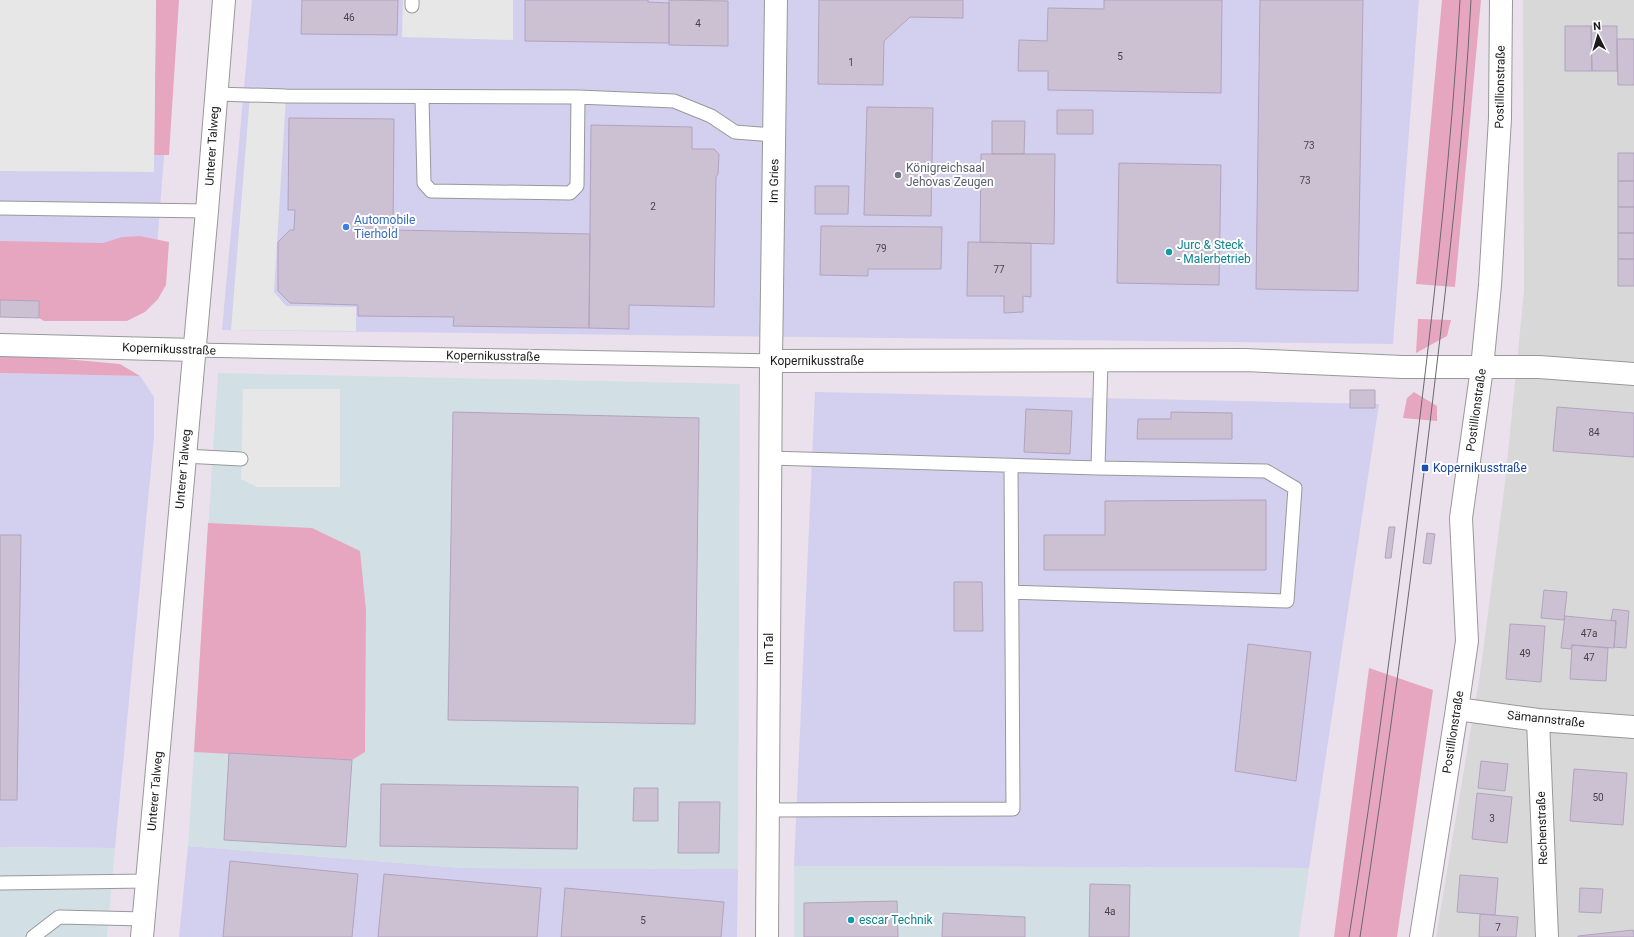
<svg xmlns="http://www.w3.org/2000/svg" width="1634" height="937" font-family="Roboto,sans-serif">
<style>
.residential{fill:#d8d8d9}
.commercial{fill:#d3cfee}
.industrial{fill:#d2e0e6}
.grass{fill:#e7a6c0}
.parking{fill:#e7e7e7}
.building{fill:#cbc1d3;stroke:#b2a3be}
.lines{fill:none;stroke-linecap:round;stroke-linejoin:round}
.service-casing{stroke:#989898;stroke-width:15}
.minor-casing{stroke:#989898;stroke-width:24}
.tertiary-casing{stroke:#989898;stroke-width:24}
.service{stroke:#fff;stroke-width:13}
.minor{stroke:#fff;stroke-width:22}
.tertiary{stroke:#fff;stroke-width:22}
.tram{stroke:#696969;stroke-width:1}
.worship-dot{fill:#6b7280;stroke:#fff;stroke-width:1.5}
.shop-dot{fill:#3f7fe0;stroke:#fff;stroke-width:1.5}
.culture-dot{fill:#0f9aa8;stroke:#fff;stroke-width:1.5}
.transit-dot{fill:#1a4fb4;stroke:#fff;stroke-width:1.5}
.labels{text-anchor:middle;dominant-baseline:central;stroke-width:4;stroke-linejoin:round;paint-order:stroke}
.number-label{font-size:10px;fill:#474449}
.street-label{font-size:12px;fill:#1b1b1b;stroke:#fff}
.worship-label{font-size:12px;fill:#5b616d;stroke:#fff;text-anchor:start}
.shop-label{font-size:12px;fill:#366cbe;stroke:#fff;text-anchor:start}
.culture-label{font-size:12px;fill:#0d838f;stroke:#fff;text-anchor:start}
.transit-label{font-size:12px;fill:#164399;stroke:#fff;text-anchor:start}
</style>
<rect width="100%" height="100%" fill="#eae1ed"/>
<path class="residential" d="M1523,0h111v937h-198l44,-263 25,-191 19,-192z"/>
<path class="commercial" d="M0,0h176l-19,247 -157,7z
M252,0h1167l-26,344 -1171,-14z
M0,373l140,3 14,21v40l-39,411 -115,-1z
M815,392l564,12 -70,464 -515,-2z
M188,846l274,22 276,1 -1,68h-558z"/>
<path class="industrial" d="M218,373l522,11 -2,485 -276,-1 -274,-22z
M0,847l115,1 -8,89h-107z
M794,866l515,2 -10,69h-505z"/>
<path class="grass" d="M147,0h32l-10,155h-15l2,-154z
M1442,0h39l-26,287 -39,-3z
M140,236l29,6 -3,43 -8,14 -13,13 -18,9h-83l-5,-3v-17l-39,-1v-59l103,2 19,-6z
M1418,319l33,1 -4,16 -31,17z
M0,357h44l76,7 20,12 -140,-3z
M1414,392l23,14v15l-34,-3 4,-20z
M208,523l104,5 48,23 6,59 -1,142 -13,8 -158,-8z
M1369,668l64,22 -36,247h-63z"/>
<path class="parking" d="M0,0h156l-2,172 -154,-1z
M403,0h110v40l-111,-3z
M250,95l36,1 -12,196 12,14 70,1v24l-125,-1z
M243,389h97v98h-83l-16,-8z"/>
<path class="building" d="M302,0h96l-1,35 -96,-1z
M525,0h123v2l21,1v40l-144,-2z
M669,0l59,1v45l-59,-1z
M819,0h144v18l-53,-1 -26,24 -1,44 -65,-1z
M1104,0h118l-1,93 -173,-3v-19h-30l1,-31 28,1 1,-33 56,1z
M1260,0h103l-5,291 -102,-2z
M1565,26h26l1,45h-27z
M1591,26h26v45h-25z
M1617,39h17v46h-16z
M867,107l66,1 -2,108 -67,-1z
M1057,110h36v24h-36z
M289,118l105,1 -1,111 197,4 -1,94 -136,-2 1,-9 -96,-1v-11l-68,-2 -12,-12v-49l12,-12h4l1,-20h-7z
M992,121h33l-1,33h-32z
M591,125l101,2v22h22l5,5 -1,20 -2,3 -2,130 -85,-2v24l-40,-1z
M1618,153h16v28h-16z
M981,154h74l-1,90 -74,-2z
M1119,163l102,2 -2,120 -102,-2z
M1618,181h16v26h-16z
M815,186h34l-1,28h-33z
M1618,207h16v26h-16z
M821,226l121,1 -1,42h-73v7l-48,-1z
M1618,233h16v26h-16z
M968,242l63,1v54l-8,-1v16l-19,1v-17h-37z
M1618,259h16v27h-16z
M0,300l39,1v17l-39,-1z
M1350,390h25v18h-25z
M1557,407l77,6v44l-81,-6z
M1026,409l46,2 -2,43 -46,-2z
M453,412l246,6 -4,306 -247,-4z
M1171,412l61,1v26h-95l1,-20h33z
M1266,500v70h-222v-35h61v-34z
M1389,527h6l-4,31h-6z
M1427,533l8,1 -4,30 -8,-1z
M0,535h21l-4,265h-17z
M954,582h28l1,49h-29z
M1544,590l23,2 -3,28 -23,-2z
M1613,609l16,2 -3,37 -12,-1 2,-26 -5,-1z
M1565,616l51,5 -2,27 -42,-3 -1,4 -10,-1z
M1510,624l35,2 -4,56 -35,-3z
M1248,644l63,8 -15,129 -61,-10z
M1572,645l36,3 -2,33 -36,-2z
M229,753l123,7 -6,87 -122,-7z
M1481,761l27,3 -3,27 -27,-3z
M1574,769l53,4 -4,52 -53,-4z
M381,784l197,3 -1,62 -197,-3z
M634,788h24v33h-25z
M1477,793l35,4 -5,46 -35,-4z
M679,802h41l-1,51h-41z
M230,861l128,13 -6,63h-129z
M384,874l157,14 -4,49h-159z
M1460,875l38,3 -3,37 -38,-3z
M1090,884l40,1 -1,52h-40z
M565,888l159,14 -3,35h-160z
M1580,888l23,1 -2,24 -22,-1z
M897,901l1,36h-94v-34z
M943,913l82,4v20h-83z
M1480,914l38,3 -2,20h-37z
M1633,930l1,7h-56v-1z"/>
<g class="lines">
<g class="service-casing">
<path id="service" d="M412,6v-6
M216,94l70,2 292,1 96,4 37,15 24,16 39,3
M422,97l2,86 7,8 139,2 7,-7 1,-89
M0,208l207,3
M195,350l576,11
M184,456l57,3
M770,458l328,10 168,3 29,17 -8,113 -275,-9
M1098,468l3,-108
M768,810l245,-1 -2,-343
M0,883l147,-2
M33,937l26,-20 85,2"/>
</g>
<g class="minor-casing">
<path id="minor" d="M0,345l195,5
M771,361l474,-1 157,7h137l95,7
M1457,709l81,11 96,7
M1538,720l9,217
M767,937l4,-576 5,-361"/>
</g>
<g class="tertiary-casing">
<path id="tertiary" d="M142,937l65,-726 17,-211
M1421,937l36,-228 10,-68 -6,-123 21,-150 8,-83 10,-167 1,-118"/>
</g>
<use href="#service" class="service"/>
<use href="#minor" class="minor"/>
<use href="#tertiary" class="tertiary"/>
<path class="tram" d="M1349,937c27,-170 49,-341 70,-512 17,-142 33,-283 41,-425
M1360,937c27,-177 51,-354 72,-531 16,-135 32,-270 39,-406"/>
</g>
<circle class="worship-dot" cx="898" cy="175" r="4"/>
<circle class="shop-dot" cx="346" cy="227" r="4"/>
<g class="culture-dot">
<circle cx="1169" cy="252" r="4"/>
<circle cx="851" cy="920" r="4"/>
</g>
<rect class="transit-dot" x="1421" y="464" width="8" height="8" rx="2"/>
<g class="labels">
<g class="number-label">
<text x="349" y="17">46</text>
<text x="698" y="23">4</text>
<text x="1120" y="56">5</text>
<text x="851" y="62">1</text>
<text x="1309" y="145">73</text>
<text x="1305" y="180">73</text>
<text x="653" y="206">2</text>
<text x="881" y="248">79</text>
<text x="999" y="269">77</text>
<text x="1594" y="432">84</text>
<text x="1589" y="633">47a</text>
<text x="1525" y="653">49</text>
<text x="1589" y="657">47</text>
<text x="1598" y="797">50</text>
<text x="1492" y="818">3</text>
<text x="1110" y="911">4a</text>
<text x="643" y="920">5</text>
<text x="1498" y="927">7</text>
</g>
<g class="street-label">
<text transform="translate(1500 87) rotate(-89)">Postillionstraße</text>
<text transform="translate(212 146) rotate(-86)">Unterer Talweg</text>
<text transform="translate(774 181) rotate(-89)">Im Gries</text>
<text transform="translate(169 349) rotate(2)">Kopernikusstraße</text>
<text transform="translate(493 356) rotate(1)">Kopernikusstraße</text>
<text x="817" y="361">Kopernikusstraße</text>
<text transform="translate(1476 410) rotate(-82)">Postillionstraße</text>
<text transform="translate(183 469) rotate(-85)">Unterer Talweg</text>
<text transform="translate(769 649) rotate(-90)">Im Tal</text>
<text transform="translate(1546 719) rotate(6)">Sämannstraße</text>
<text transform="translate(1453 732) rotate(-81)">Postillionstraße</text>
<text transform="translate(155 791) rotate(-85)">Unterer Talweg</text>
<text transform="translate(1542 828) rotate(-92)">Rechenstraße</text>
</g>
<g class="worship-label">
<text x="906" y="168">Königreichsaal<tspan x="906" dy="14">Jehovas Zeugen</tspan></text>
</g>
<g class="shop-label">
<text x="354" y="220">Automobile<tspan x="354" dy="14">Tierhold</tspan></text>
</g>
<g class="culture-label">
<text x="1177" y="245">Jurc &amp; Steck<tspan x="1177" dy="14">- Malerbetrieb</tspan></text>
<text x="859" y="920">escar Technik</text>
</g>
<g class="transit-label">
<text x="1433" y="468">Kopernikusstraße</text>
</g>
</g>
<g transform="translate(1598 36) rotate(355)" stroke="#ffffff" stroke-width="3" paint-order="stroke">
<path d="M0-3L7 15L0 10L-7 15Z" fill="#1b1b1b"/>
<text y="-6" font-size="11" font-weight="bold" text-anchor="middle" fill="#1b1b1b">N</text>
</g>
</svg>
